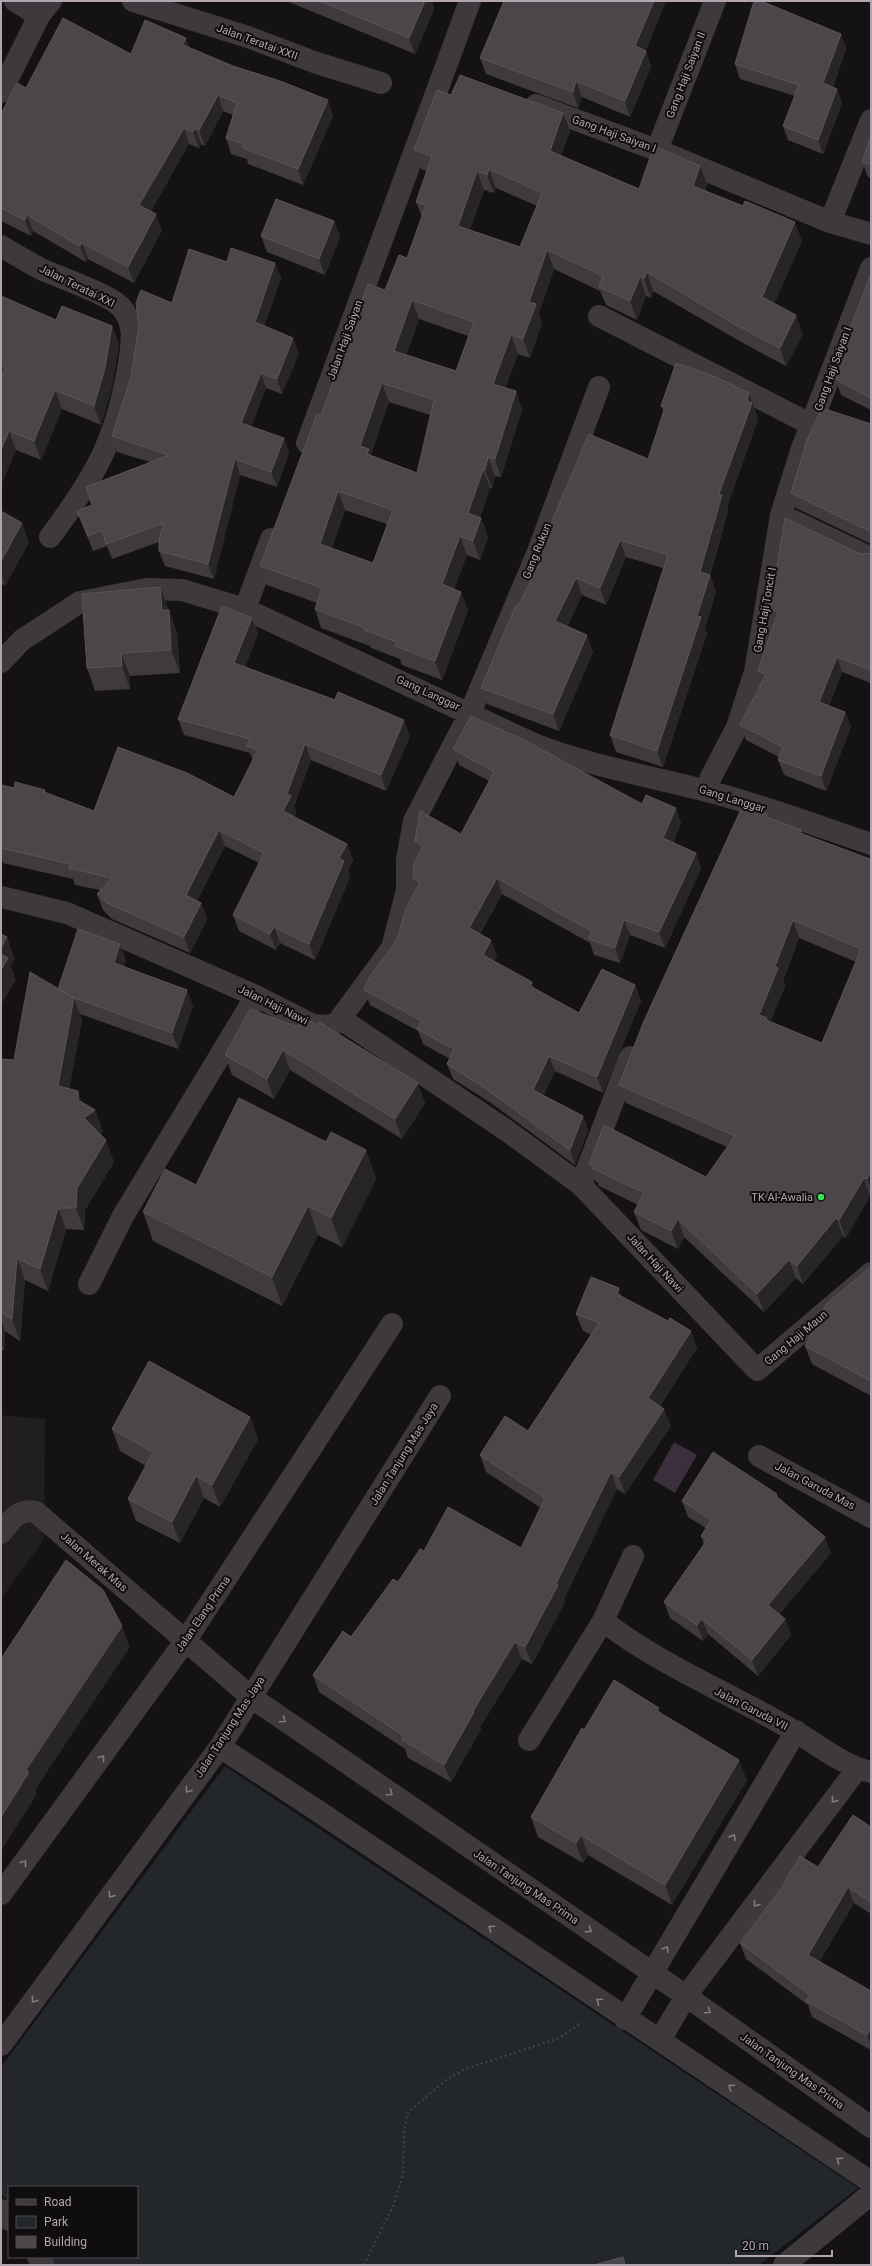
<svg xmlns="http://www.w3.org/2000/svg" width="872" height="2266" font-family="Roboto,sans-serif">
<style>
.built{fill:#201e1f}
.green{fill:#23262b}
.water{fill:#3c2f3d}
.lines{fill:none;stroke-linecap:round;stroke-linejoin:round}
.path{stroke:#443e43;stroke-width:2.5;stroke-dasharray:2 3;stroke-linecap:butt}
.street{stroke:#3d393c;stroke-width:22}
.wall{fill:#3f3a3d;fill-rule:evenodd}
.shaded-wall{fill:#282527}
.building{fill:#4b4649;stroke:#5c5459;fill-rule:evenodd}
.oneway{stroke:#847a82}
.poi-dot{fill:#3ee055;stroke:#0f0d0e;stroke-width:1.5}
.labels{text-anchor:middle;dominant-baseline:central;stroke-width:4;stroke-linejoin:round;paint-order:stroke}
.street-label{font-size:11px;fill:#b3a5b0;stroke:#0f0d0e}
.poi-label{font-size:11px;fill:#b3a5b0;stroke:#0f0d0e;text-anchor:end}
</style>
<rect width="100%" height="100%" fill="#141213"/>
<path class="built" d="M1,1415l44,4 -1,120 -43,60z"/>
<path class="green" d="M225,1766l633,422 -99,77h-703l-6,-8h87v-70h-128v16l-8,-10v-126z"/>
<path class="water" d="M674,1442l23,13 -22,38 -22,-13z"/>
<g class="lines">
<path class="path" d="M364,2265l30,-61 9,-30 1,-43 4,-19 38,-32 19,-11 95,-31 22,-16"/>
<path class="street" d="M15,1l24,15
M133,1l115,36 66,25 67,21
M1,92l38,-76 12,-15
M536,105l121,45 173,72 41,12
M657,150l58,-149
M830,222l41,-102
M1,246c14,8 28,17 42,24 19,8 64,24 77,36 16,16 12,37 9,57 -12,76 -34,114 -79,174
M599,316l213,109
M307,443l163,-442
M781,515l90,43
M245,609l26,-70
M1,662l21,-22 58,-38 67,-13 35,1 63,19 289,135c56,22 115,32 173,47 55,14 110,35 164,53
M707,791l4,-14 26,-50 18,-55 26,-157 20,-64 70,-183
M1,897l66,16 189,83 57,29 13,1 11,-3 55,-75 15,-58v-31l7,-38 56,-108 67,-159 62,-167
M341,1019l165,111 75,55 176,185 114,-97
M581,1185l49,-128
M89,1284l34,-68 133,-220
M759,1456l112,61
M1,1533c10,-13 17,-25 35,-21l215,185 435,299 185,131
M603,1621l30,-65
M529,1740l74,-119c60,46 129,73 193,111 24,14 48,34 75,40
M220,1747l95,62 556,373
M1,1894l185,-254 206,-316
M625,2019l171,-288
M660,2040l26,-44 171,-227
M1,2045l219,-298 220,-351
M1,2210l8,10
M38,2257l6,8
M784,2265l87,-71"/>
</g>
<path class="wall" d="M288,1h144l2,8 -19,45 -126,-52z
M841,34l5,14 -13,39 4,2 5,14 -19,51 -35,-14 -5,-14 12,-30 -55,-17 -5,-15z
M190,48l143,68 -30,69 -55,-21 -1,-5 -16,-5 -5,-16 7,-23 -10,-4 -18,35 -4,-2 -2,4 -10,-4 -38,67 11,19 -28,53 -46,-24 -2,3 -53,-31 -2,5 -30,-15v-107l25,-26 105,-34z
M646,51l5,16 -21,50 -48,-20 -4,11 -92,-34 -6,-16z
M451,95l119,36 -9,25 78,33 61,-23 7,18 -2,6 97,51 -28,63 29,30 -17,32 -43,-23 -90,-52 -2,7 -5,-2 -9,24 -31,-15 -6,-14 -46,-22 -15,44 3,10 -12,35 -12,-4 -13,34 11,3 6,19 -21,67 -6,-1 -3,13 -2,-1 -10,29 1,1 7,19 -8,23 -13,-5 -13,34 14,21 -26,70 -40,-15 -2,-6 -29,-11 -1,-2 -49,-18 -6,-19 2,-6 -50,-18 -7,-19 61,-150 64,-126 22,-32 15,-41 -6,-15 11,-31 -6,-2 -7,-19zM496,188l41,18 -17,41 -50,-17 14,-40 10,3zM419,319l49,17 -12,35 -50,-16zM389,402l41,13 -13,58 -46,-17v-2zM345,510l42,14 -14,39 -41,-15z
M871,136v42l-3,-1 -6,-15z
M334,221l6,16 -15,38 -58,-23 -6,-16z
M227,262l48,1 6,15 -17,48 35,27 -17,41 -16,-6 -15,39 33,11 5,15 -12,34 -37,-12 -26,104 -49,-13 -6,-15v-9l-47,17 -5,-13 -14,5 -16,-40 15,-6 58,-43 -33,-10 -5,-16 60,-133z
M871,274v136l-30,-15 -6,-16 11,-22 -3,-10z
M1,296l55,24 56,6 7,19 -7,42 -11,38 -39,-16 -21,51 -25,-10 -15,35z
M661,406l94,4 3,9 -31,88 1,4 -18,64 6,17 -11,35 2,6 -44,134 -47,-15 -6,-17 53,-167 -37,-11 -20,48 -24,-10 -15,32 26,25 -34,79 -72,-27 -6,-16 37,-82 20,-38 -3,-7 113,-102 16,-47z
M871,424v120l-75,-36 -5,-15z
M1,511l28,31 -24,44 -4,-3z
M871,553v130l-29,-11 -13,34 16,6 6,15 -25,64 -42,-16 -6,-15 1,-3 -33,-17 -6,-15 22,-43 -4,-11 17,-49 -5,-13 90,-55z
M160,587l17,46 3,40 -50,3v13l-35,2 -8,-23z
M252,618l6,16 -13,33 165,69 -24,55 -75,-31 -17,46 2,6 -2,5 53,27 6,16 -5,10 2,7 -35,83 -35,-17 -4,7 -37,-19 -6,-16 26,-52 -34,-17 -28,55 4,2 6,16 -17,34 -78,-34 -9,-9 -6,-16 3,-4 -25,-5 -2,-6 -70,-16 -2,-7v-71l13,3 31,2 1,3 48,18 140,-14 19,-36 -3,-8 -66,-18 -6,-16z
M453,749l189,55 39,19 -8,20 23,10 5,16 -36,79 -35,-13 -10,28 -26,-8 -4,-12 -88,-49 -22,40 17,22 -3,5 38,21 2,7 45,24 56,-28 6,16 -38,92 -48,-22 -12,25 40,20 5,15 -13,34 -84,-62 -38,-24 -6,-15 3,-5 -27,-15 -5,-13 -48,-26 -6,-15 33,-50 20,-52 -4,-10 6,-24 -4,-13 46,-7 28,-53 -30,-16z
M768,817l35,17 67,25 1,-2v339h-1l-24,42 -3,-2 -40,48 -7,-6 -32,34 -80,-75 -6,12 -37,-19 -7,-18 4,-7 -39,-19 -1,-3 -2,-1 -7,-18 117,13 21,-30 -101,-44 -7,-18zM799,938l57,24 -34,81 -52,-21 15,-36 -2,-5z
M126,960l-2,7 69,39 -15,43 -98,-35 2,6 -13,69 13,13 13,8 8,22 -3,2 14,28 -29,48 -1,20 -18,-1 -18,62 -23,-11 -5,61 -15,-10 -1,19h-3v-291l13,1 44,-71z
M250,1009l175,94 -23,36 -112,-69 -16,29 -42,-24 -7,-20z
M326,1142l40,8 10,29 -34,68 -24,-12 -36,71 -129,-65 -10,-29 53,-27z
M871,1267v129l-59,-32 -7,-18z
M622,1297l46,24 23,10 6,17 -37,58 11,20 -46,68 -8,-5 -53,110 1,3 -33,62 -10,-5 -42,68 1,2 -30,53 -43,-24 -3,-9 -86,-57 -6,-17 38,-38 73,-86 97,-3 20,-40 -55,-36 -6,-17 48,-24 63,-96 -8,-4 -7,-17z
M250,1417l8,22 -38,68 -16,-9 -24,45 -44,-22 -8,-22 18,-33 -26,-15 -8,-22z
M779,1498l52,55 -52,61 6,5 6,16 -33,41 -50,-42 -5,7 -33,-23 -6,-16 40,-57 -3,-9 5,-8 -18,-11 -6,-16z
M662,1714l85,66 -75,125 -84,-50 -5,8 -45,-26 -7,-20 53,-87z
M871,1827v87l-17,-11 -35,59 52,29v59l-59,-33 -4,-12 -62,-46 -6,-16 78,-76z"/>
<path class="shaded-wall" d="M425,1h7l2,8 -19,45 -6,-16z
M654,1h12l-20,50 5,16 -21,50 -5,-16 10,-55z
M841,34l5,14 -17,50 -6,-15z
M186,38l6,16 -9,-9z
M576,81l6,16 -4,11 -5,-16z
M837,89l5,14 -19,51 -5,-14z
M218,95l5,16 -18,35 -6,-16z
M328,100l5,16 -30,69 -5,-16z
M563,113l7,18 -14,38 -6,-18z
M184,128l5,16 -44,77 -6,-16z
M195,128l6,16 -2,4 -6,-16z
M700,166l7,18 -7,20 -7,-18z
M489,169l7,19 -2,5 -7,-18z
M477,171l7,19 -19,54 -7,-18z
M156,214l6,16 -28,53 -6,-16z
M27,215l6,16 -2,5 -6,-16z
M334,221l6,16 -15,38 -6,-16z
M795,222l7,19 -33,75 -7,-19z
M82,243l6,16 -2,3 -6,-16z
M547,250l7,19 -15,44 3,10 -12,35 -7,-19 6,-37z
M275,263l6,15 -21,60 -5,-16z
M647,272l6,19 -2,7 -7,-19z
M640,277l6,19 -9,24 -7,-19z
M412,300l7,19 -18,51 -7,-19z
M796,315l7,19 -17,32 -6,-18z
M112,326l7,19 -7,42 -11,38 -7,-19z
M511,335l7,19 -18,48 -7,-18z
M293,338l6,15 -17,41 -5,-15z
M261,373l5,15 -19,51 -6,-16z
M382,383l7,19 -18,52 4,13 -15,-21z
M55,390l7,19 -21,51 -7,-19z
M516,391l6,19 -21,67 -6,-18z
M749,393l9,26 -31,88 1,4 -22,75 4,-11 6,17 -11,35 2,6 -44,134 -6,-16 40,-135 3,-44 19,-78z
M9,431l7,19 -15,35v-35z
M284,438l5,15 -12,34 -6,-15z
M488,457l7,19 -3,13 -7,-19z
M235,459l5,16 -26,104 -6,-15z
M483,470l7,18 -15,43 -7,-18z
M338,491l7,19 -18,53 -7,-19z
M481,518l7,19 -8,23 -7,-19z
M22,523l7,19 -24,44 -4,-11v-14z
M460,536l7,19 -18,48 -7,-19z
M620,540l6,17 -20,48 -6,-17z
M576,578l6,17 -21,43 -6,-17z
M160,587l9,23h-7z
M461,592l7,18 -26,70 -7,-19z
M169,610l8,23 3,40 -9,-23z
M252,618l6,16 -18,45 -6,-16z
M587,635l6,17 -34,79 -6,-17z
M121,653l9,23v13l-8,-23z
M837,657l5,15 -17,45 -6,-15z
M845,712l6,15 -25,64 -5,-15z
M404,720l6,16 -24,55 -5,-16z
M305,744l6,16 -17,46 2,6 -7,15 -6,-16 4,-17z
M676,808l5,15 -13,31 -5,-16z
M219,830l6,16 -33,65 -6,-16z
M347,844l6,16 -5,10 2,7 -35,83 -6,-16 30,-86z
M696,853l5,16 -36,79 -6,-16z
M497,878l5,16 -27,49 -6,-15z
M201,903l6,16 -17,34 -6,-16z
M624,920l6,15 -10,28 -5,-15z
M793,920l6,18 -16,43 2,5 -16,38 -10,-9 16,-49z
M274,927l6,16 -4,7 -6,-16z
M7,937l8,22 -4,7 5,14 -15,25v-57z
M491,940l6,16 -8,14 -6,-15z
M120,944l6,16 -7,19 -5,-16z
M532,982l6,15 -8,-11z
M635,985l6,16 -38,92 -6,-16z
M187,990l6,16 -15,43 -6,-16z
M74,998l8,22 -16,88 -8,-22z
M283,1050l7,20 -16,29 -7,-20z
M549,1056l6,15 -17,35 -5,-16z
M418,1083l7,20 -23,36 -7,-20z
M78,1091l8,22 9,-3 8,22 -11,8 -14,-40z
M583,1116l5,15 -13,34 -5,-15z
M106,1140l8,22 -29,48 -1,20 -8,-22 1,-20z
M366,1150l10,29 -34,68 -11,-29z
M871,1172v19l-4,-12z
M864,1178l6,18 -24,42 -7,-18z
M308,1206l10,29 -36,71 -10,-29z
M58,1208l8,21 -18,62 -8,-22z
M836,1218l7,18 -40,48 -6,-18z
M678,1219l6,18 -6,12 -7,-18z
M17,1258l8,22 -5,61 -8,-22z
M789,1260l7,18 -32,34 -7,-18z
M619,1288l6,17 -8,-11z
M1,1320l4,11 -1,19 -3,-8z
M691,1331l6,17 -43,67 -6,-17z
M664,1409l7,17 -46,68 -6,-17z
M250,1417l8,22 -38,68 -8,-22z
M611,1472l6,17 -53,110 1,3 -33,62 -7,-17z
M196,1476l8,22 -24,45 -8,-21z
M825,1537l6,16 -57,68 -6,-16z
M702,1619l6,15 -5,7 -6,-16z
M785,1619l6,16 -33,41 -6,-16z
M122,1626l8,21 -95,143 2,4 -36,57v-34l25,-47z
M515,1642l7,17 -42,68 1,2 -30,53 -7,-17 29,-54z
M659,1708l8,19 -10,-16z
M739,1760l8,20 -75,125 -7,-20z
M581,1835l7,20 -5,8 -7,-20z
M848,1887l6,16 -41,68 -5,-16z
M871,2027v20l-4,-12z"/>
<path class="building" d="M320,1h105l-16,37z
M504,1h150l-19,45 11,5 -21,50 -49,-20 -3,11 -93,-34z
M754,1h7l80,33 -18,49 14,6 -19,51 -35,-14 16,-41 -64,-21z
M63,18l68,36 14,-34 41,18 -3,7 50,21 47,15 48,19 -30,69 -55,-21 1,-4 -18,-6 11,-35 -19,-8 -19,35 -4,-2 -2,4 -9,-4 -45,77 17,9 -28,53 -46,-24 -2,3 -53,-31 -2,5 -24,-12v-94l16,-31 9,5z
M460,75l103,38 -13,38 89,38 15,-43 46,20 -7,20 50,20 2,-5 50,21 -33,75 34,18 -16,33 -44,-23 -89,-53 -3,7 -4,-2 -10,24 -31,-14 4,-11 -56,-26 -18,52 7,2 -13,35 -12,-4 -18,49 23,7 -21,68 -7,-2 -3,13h-2l-15,43 13,5 -8,23 -13,-5 -18,48 19,8 -26,69 -40,-15 2,-4 -33,-12 1,-2 -50,-19 7,-21 -62,-22 57,-152 4,2 47,-132 17,6 14,-35 8,3 19,-53 -10,-3 16,-46 -18,-6 23,-60 14,5zM489,169l53,24 -22,54 -62,-21 19,-55 10,4zM412,300l62,22 -18,49 -62,-20zM382,383l52,17 -17,73 -50,-19 2,-5 -9,-3zM338,491l55,19 -20,53 -53,-19z
M871,136v29l-9,-3z
M276,199l58,22 -15,38 -58,-23z
M231,248l44,15 -20,59 38,16 -16,41 -16,-6 -20,50 43,15 -13,34 -36,-13 -27,105 -49,-13v-11l5,-17 -58,21 -4,-14 -14,6 -11,-25 15,-6 -6,-18 83,-32 -57,-19 19,-59 8,-51 -3,-23 5,-13 31,13 17,-54 38,13z
M871,274v124l-36,-19 14,-29 -6,-3z
M1,296l55,24 6,-14 50,20 -7,42 -11,38 -39,-16 -21,51 -25,-10 -8,19v-71l5,-12 -5,-2z
M676,363l40,14 33,16 -2,8 5,2 -33,91 3,1 -22,77 10,3 -13,41 4,1 -44,134 -47,-16 58,-180 -48,-15 -20,48 -24,-10 -21,43 32,14 -34,79 -72,-26 35,-83 2,1 22,-43 -5,-2 54,-127 59,25 17,-52 -4,-1z
M822,408l49,16v108l-80,-39 16,-53z
M1,511l21,12 -21,38z
M785,518l75,36 11,-1v117l-34,-13 -18,45 26,10 -24,64 -43,-16 5,-13 -43,-22 26,-51 -8,-3 20,-59 -8,-3z
M160,587l2,23h7l2,40 -50,3 1,13 -35,2 -5,-74z
M222,606l30,12 -18,45 101,37 3,-8 66,28 -23,55 -76,-31 -18,50 4,2 -8,15 64,33 -8,14 5,3 -35,83 -35,-17 -4,7 -37,-19 31,-62 -45,-23 -33,65 15,8 -17,34 -77,-34 -10,-9 15,-16 -43,-10 1,-4 -69,-16v-63l13,3 1,-6 30,8 -1,2 50,19 24,-64 69,26 47,24 24,-47 -11,-4 3,-7 -72,-20z
M471,716l53,24 118,64 4,-9 30,13 -13,30 33,15 -37,79 -35,-12 -9,28 -26,-9 2,-8 -94,-53 -28,50 22,12 -8,15 49,27 -2,4 49,27 23,-44 33,16 -38,92 -48,-21 -16,34 50,26 -13,34 -85,-62 -38,-24 7,-15 -37,-20 5,-8 -58,-31 7,-15 26,-35 9,-31 14,-27 -7,-4 1,-14 9,-18 -8,-5 5,-30 41,23 33,-62 -41,-23z
M743,805l24,9 -1,3 35,13 -1,3 70,26 1,-2v315l-4,7 -3,-1 -25,42 -3,-2 -39,48 -8,-6 -32,34 -79,-75 -7,12 -37,-19 10,-19 -52,-25 1,-2 -4,-2 15,-39 102,52 29,-41 -116,-51 25,-64zM793,920l68,29 -39,94 -56,-23 1,-2 -8,-3 19,-47 -3,-2z
M78,929l42,15 -6,19 73,27 -15,43 -100,-36 -14,-8z
M1,934l6,3 -6,11z
M1,954l7,4 -7,12z
M30,972l44,26 -16,88 20,5v9l17,10 -11,8 22,22 -29,48 -1,20h-18l-18,61 -23,-11 -5,61 -11,-7v-253l13,1z
M250,1009l48,18 5,-10 14,8 2,-3 99,61 -23,36 -112,-69 -16,29 -42,-24z
M239,1098l87,44 5,-10 35,18 -35,68 -23,-12 -36,71 -129,-65 22,-43 31,16z
M871,1267v114l-66,-35 22,-43z
M591,1277l28,11 -2,6 51,27 2,-3 21,13 -43,67 16,11 -45,68 -8,-5 -55,112 2,1 -33,62 -10,-5 -42,69 1,1 -30,53 -42,-25 2,-4 -91,-61 30,-44 8,6 42,-58 5,3 22,-33 4,2 24,-44 73,41 24,-50 -65,-43 25,-39 23,15 71,-108 -23,-9z
M149,1361l101,56 -38,68 -16,-9 -24,46 -44,-23 25,-47 -41,-23z
M713,1452l64,42 -1,2 49,41 -57,68 17,14 -33,41 -50,-41 -5,6 -33,-23 43,-62 -6,-4 10,-16 -29,-19z
M66,1560l37,30 19,36 -96,144 3,2 -28,45v-158z
M614,1680l45,28 -2,3 82,49 -74,125 -84,-50 -5,8 -45,-26 51,-89 2,2z
M853,1815l18,12v75l-23,-15 -40,68 63,36v36l-4,8 -61,-34 4,-6 -70,-52 42,-56 18,-31 18,11z
M623,2257l2,8h-31z"/>
<defs><path id="oneway-chevron" d="M-2-3.5L2.5 0L-2 3.5" fill="none" stroke-width="1.6" stroke-linecap="round" stroke-linejoin="round"/></defs>
<g class="oneway">
<use href="#oneway-chevron" transform="translate(283 1720) rotate(35)"/>
<use href="#oneway-chevron" transform="translate(102 1758) rotate(-53)"/>
<use href="#oneway-chevron" transform="translate(188 1790) rotate(126)"/>
<use href="#oneway-chevron" transform="translate(390 1793) rotate(35)"/>
<use href="#oneway-chevron" transform="translate(834 1800) rotate(127)"/>
<use href="#oneway-chevron" transform="translate(733 1837) rotate(-59)"/>
<use href="#oneway-chevron" transform="translate(24 1863) rotate(-53)"/>
<use href="#oneway-chevron" transform="translate(111 1895) rotate(126)"/>
<use href="#oneway-chevron" transform="translate(756 1904) rotate(127)"/>
<use href="#oneway-chevron" transform="translate(491 1928) rotate(-146)"/>
<use href="#oneway-chevron" transform="translate(589 1930) rotate(34)"/>
<use href="#oneway-chevron" transform="translate(666 1949) rotate(-59)"/>
<use href="#oneway-chevron" transform="translate(34 2000) rotate(126)"/>
<use href="#oneway-chevron" transform="translate(599 2001) rotate(-146)"/>
<use href="#oneway-chevron" transform="translate(708 2011) rotate(35)"/>
<use href="#oneway-chevron" transform="translate(731 2087) rotate(-146)"/>
<use href="#oneway-chevron" transform="translate(839 2160) rotate(-146)"/>
</g>
<circle class="poi-dot" cx="821" cy="1197" r="4"/>
<g class="labels">
<g class="street-label">
<text transform="translate(257 42) rotate(20)">Jalan Teratai XXII</text>
<text transform="translate(686 75) rotate(-69)">Gang Haji Saiyan II</text>
<text transform="translate(614 134) rotate(20)">Gang Haji Saiyan I</text>
<text transform="translate(77 286) rotate(26)">Jalan Teratai XXI</text>
<text transform="translate(345 340) rotate(-70)">Jalan Haji Saiyan</text>
<text transform="translate(833 369) rotate(-70)">Gang Haji Saiyan I</text>
<text transform="translate(537 551) rotate(-68)">Gang Rukun</text>
<text transform="translate(765 610) rotate(-80)">Gang Haji Toncit I</text>
<text transform="translate(428 693) rotate(25)">Gang Langgar</text>
<text transform="translate(732 799) rotate(17)">Gang Langgar</text>
<text transform="translate(273 1005) rotate(26)">Jalan Haji Nawi</text>
<text transform="translate(655 1263) rotate(47)">Jalan Haji Nawi</text>
<text transform="translate(796 1338) rotate(-40)">Gang Haji Maun</text>
<text transform="translate(404 1454) rotate(-58)">Jalan Tanjung Mas Jaya</text>
<text transform="translate(815 1486) rotate(28)">Jalan Garuda Mas</text>
<text transform="translate(94 1562) rotate(41)">Jalan Merak Mas</text>
<text transform="translate(203 1614) rotate(-56)">Jalan Elang Prima</text>
<text transform="translate(751 1709) rotate(27)">Jalan Garuda VII</text>
<text transform="translate(230 1727) rotate(-57)">Jalan Tanjung Mas Jaya</text>
<text transform="translate(526 1887) rotate(34)">Jalan Tanjung Mas Prima</text>
<text transform="translate(792 2071) rotate(35)">Jalan Tanjung Mas Prima</text>
</g>
<g class="poi-label">
<text x="813" y="1197">TK Al-Awalia</text>
</g>
</g>
<rect width="872" height="2266" fill="none" stroke="#b3a5b0" stroke-width="4"/>
<rect x="8" y="2186" width="130" height="72" fill="#0f0d0e" stroke="#514a4f"/>
<rect x="16" y="2199" width="20" height="6" fill="#3d393c" stroke="#514a4f"/>
<text x="44" y="2206" font-size="12" fill="#b3a5b0">Road</text>
<rect x="16" y="2216" width="20" height="12" fill="#23262b" stroke="#514a4f"/>
<text x="44" y="2226" font-size="12" fill="#b3a5b0">Park</text>
<rect x="16" y="2236" width="20" height="12" fill="#4b4649" stroke="#514a4f"/>
<text x="44" y="2246" font-size="12" fill="#b3a5b0">Building</text>
<path d="M736 2250v6h96v-6" fill="none" stroke="#b3a5b0" stroke-width="2"/>
<text x="742" y="2250" font-size="12" fill="#b3a5b0" stroke="#0f0d0e" stroke-width="3" paint-order="stroke">20 m</text>
</svg>
